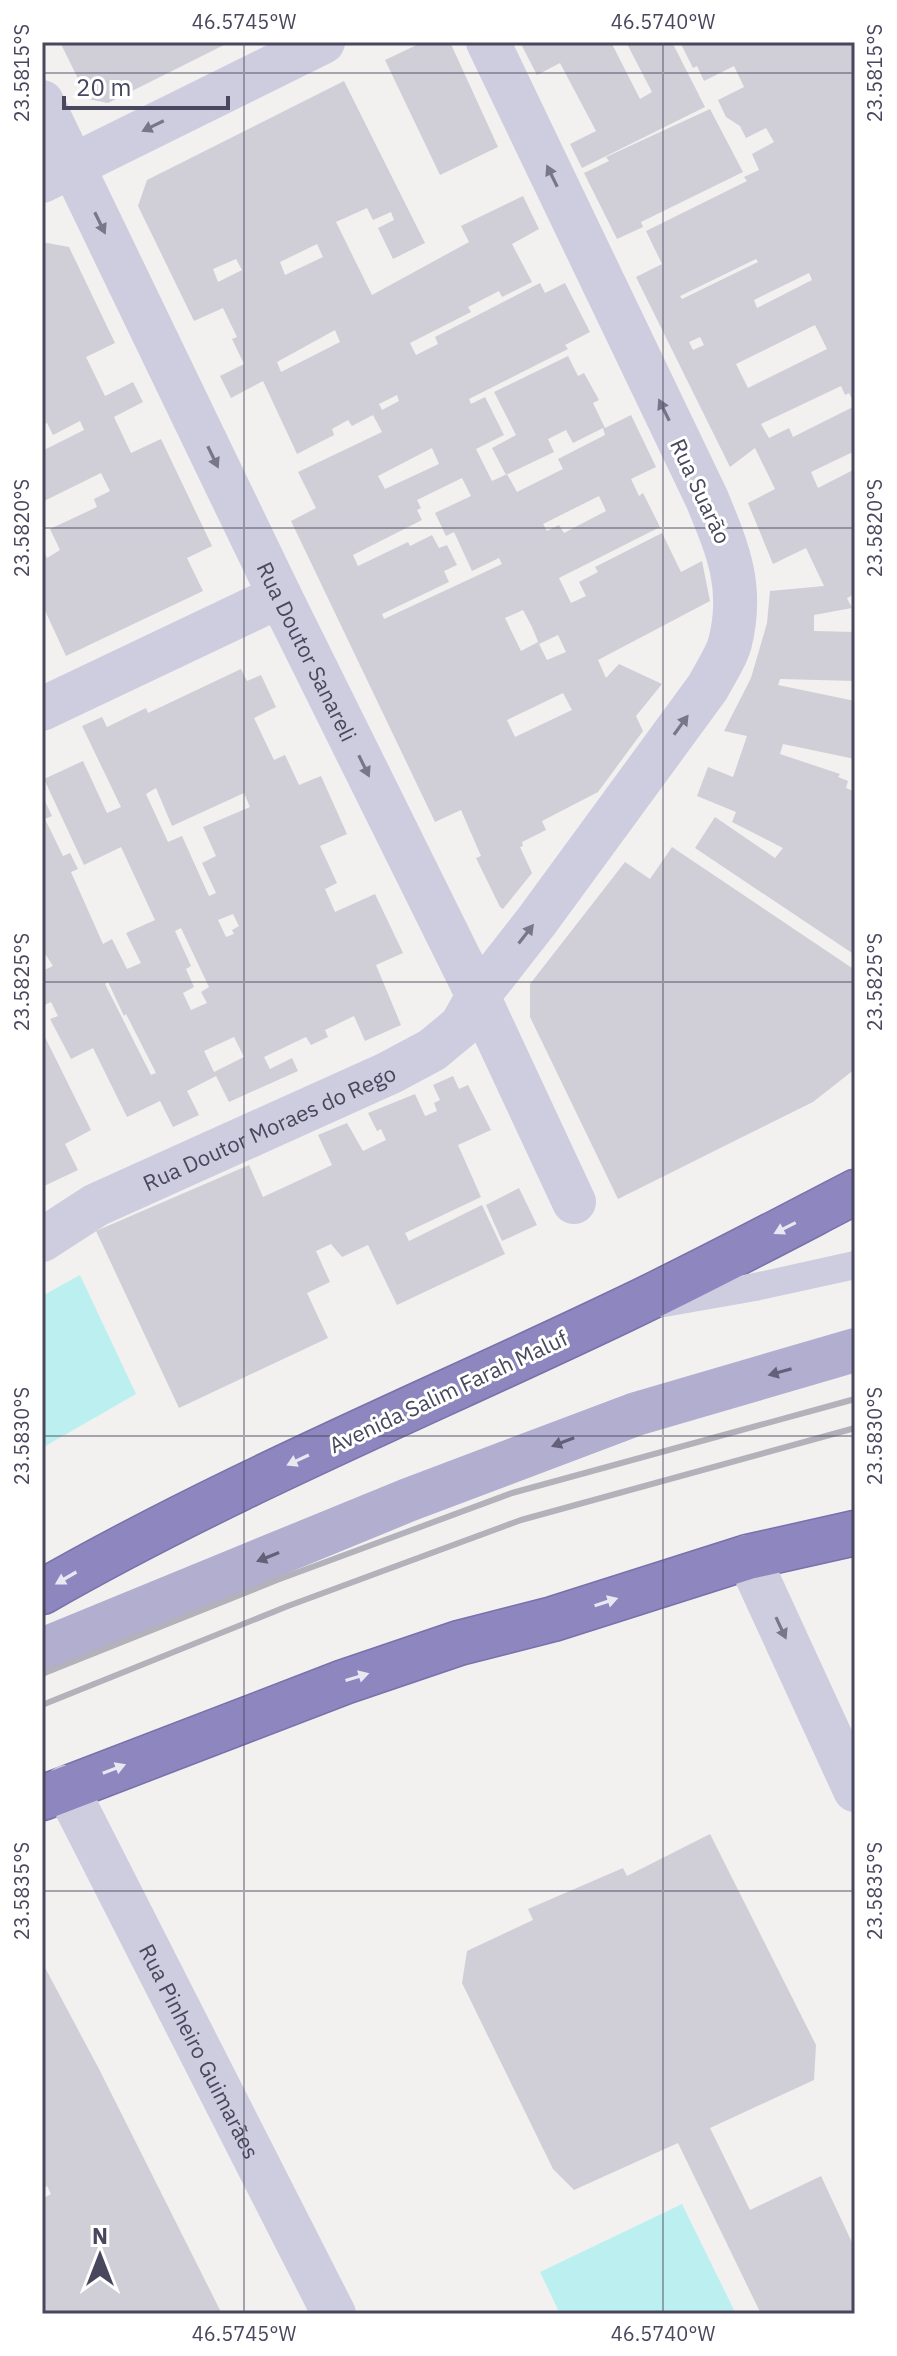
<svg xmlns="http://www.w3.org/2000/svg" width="897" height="2356" font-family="'IBM Plex Sans',sans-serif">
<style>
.green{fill:#bcf0f0}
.building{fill:#d0ced7;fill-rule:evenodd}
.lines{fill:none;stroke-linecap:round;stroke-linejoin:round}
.highway-casing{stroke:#7871ab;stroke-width:47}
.lane{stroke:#cecddf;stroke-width:28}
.street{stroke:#cecddf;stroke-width:44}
.primary{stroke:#b1aecf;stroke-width:44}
.highway{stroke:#8d86bf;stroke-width:44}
.rail{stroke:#b3b1ba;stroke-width:6}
.oneway{fill:#77768a}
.oneway2{fill:#e8e7f2}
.oneway3{fill:#62617a}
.ticks{fill:none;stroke:#48475d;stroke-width:2;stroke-opacity:0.45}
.labels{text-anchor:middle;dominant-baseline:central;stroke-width:6;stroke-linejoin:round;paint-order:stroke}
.street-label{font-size:22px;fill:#48475d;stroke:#fff}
.neatline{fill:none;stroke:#48475d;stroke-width:3}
.ticks-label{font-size:20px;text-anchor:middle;fill:#48475d}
</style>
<rect width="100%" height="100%" fill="#f2f1ef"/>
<path class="green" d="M80,1275l56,119 -94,54v-152z
M682,2204l54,110h-176l-20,-42z"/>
<path class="building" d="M60,42h170l-122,61 -20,-4z
M423,42h27l48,105 -58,28 -55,-115z
M520,42h91l29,57 12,-7 -26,-50h46l33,65 -123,61 -12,-24 26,-13 -36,-68 -23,12z
M680,42h175v362l-6,-11 -4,2 -4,-9 -80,38 8,14 20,-10 4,9 62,-31v45l-44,21 7,16 37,-19v125l-8,4 5,10 -38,7v16l41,1v49l-75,-2 -2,6 77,16v58l-72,-15 -3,10 60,20 -2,3 10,4 -2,7 9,4v163l-160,-107 20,-31 60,41 8,-10 -51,-26 4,-10 -39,-16 11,-29 25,10 14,-41 -23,-5 27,-53 16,-55 3,-32 54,-5 -18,-38 -33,16 -25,-61 27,-14 -20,-41 -25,19 -94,-190 26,-13 -16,-33 101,-50 -3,-4 15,-7 -7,-16 22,-12 -8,-14 -20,10 -6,-12 -14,-9 -8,-17 26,-13 -10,-21 -30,15 -7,-15 -4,2zM756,259l2,3 -76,37 -2,-3zM809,273l3,7 -55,28 -3,-8zM815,325l12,24 -79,39 -12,-24zM700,337l4,8 -11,5 -4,-8z
M344,81l81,162 -32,16 -15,-31 16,-8 -3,-8 -18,8 -6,-12 -31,14 36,73 97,-53 -8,-16 62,-30 16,33 -27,15 20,38 -30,15 -3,-6 -31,16 3,5 -61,31 6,12 22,-11 -3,-7 105,-54 5,10 20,-10 25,49 -25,13 3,4 -99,50 2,5 14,-7 19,38 -28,14 16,32 15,-7 10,18 46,-23 -5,-10 47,-24 -2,-7 -30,15 -7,-13 -18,9 6,13 -48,23 -14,-27 24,-13 -22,-43 74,-36 10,20 6,-3 15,27 -6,3 12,25 26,-13 25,52 -25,12 8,17 4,-3 17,34 -101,51 12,25 15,-7 -7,-14 19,-10 -3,-5 67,-34 19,39 21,-11 8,40 -112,59 8,18 13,-14 43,20 -26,32 7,15 -45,61 -56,29 4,9 -24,12 1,4 -3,1 12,26 -29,36 -3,-2 -24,-49 5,-2 -20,-46 -26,12 -144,-301 25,-13 -18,-36 84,-40 -9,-17 -21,11 -4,-6 -16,9 2,6 -37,19 -34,-73 -32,17 -11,-22 24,-12 -12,-25 5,-2 -14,-29 -29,13 -56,-115 9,-26zM317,244l6,13 -38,18 -5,-13zM236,259l6,11 -24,12 -5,-13zM335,330l5,12 -59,30 -4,-10zM397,395l2,6 -17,9 -3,-6zM432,448l7,16 -54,25 -7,-13zM462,478l9,18 -36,17 11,23 8,-4 18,39 27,-13 3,6 -118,55 -2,-5 67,-32 -5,-11 13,-6 -10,-20 -8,3 -7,-13 -22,11 -2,-4 -50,24 -5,-11 69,-35 -5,-10 4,-2 -4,-8zM599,496l7,15 -42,22 -5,-8 -12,6 -4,-7zM523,610l9,17 7,17 19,-9 8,17 -19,8 -9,-18 -17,9 -16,-33zM563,693l9,17 -57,27 -8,-17z
M710,109l33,63 -102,50 2,5 -26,12 -33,-66 25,-12 -3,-4z
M42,242l27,5 46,96 -29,14 19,39 28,-14 10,20 -29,15 17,36 30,-14 51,107 -25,12 16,33 -137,65 -24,-52v-56l5,10 13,-8 -10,-21 47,-22 -3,-8 16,-8 -9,-18 -59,29v-51l42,-21 -4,-9 -27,14 -6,-12 -5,2z
M241,669l6,12 14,-6 15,32 -22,11 20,42 11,-5 14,30 22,-9 26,58 -27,12 17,37 -12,6 10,23 40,-18 28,59 -27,12 25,60 -36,16 -11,-25 -29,14 3,7 -17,8 -5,-8 -42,20 6,12 22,-11 6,13 -69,31 -13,-26 -29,15 12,24 -26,12 -13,-26 -33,16 -34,-69 -22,11 -21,-40 8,-3 -7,-14 -9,4v-35l11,-5 -11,-17v-154l10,21 -7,3 18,37 7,-3 8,16 -7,3 32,72 9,-5 15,30 14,-6 -15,-30 29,-13 -34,-73 -37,18 -40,-86 39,-18 24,52 14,-6 -39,-81 20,-9 5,10 39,-19 2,5zM156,788l16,38 72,-33 6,14 -47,20 13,29 -14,7 14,30 -7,3 -27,-60 -14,6 -22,-48zM233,914l6,12 -7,4 2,4 -8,3 -8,-17zM181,928l28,59 -8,5 6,11 -16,7 -8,-17 11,-6 -8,-18 5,-3 -16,-35zM108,982l16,34 2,-2 30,59 -5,2 -46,-91zM234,1037l10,20 -30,15 -10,-21z
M672,847l183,123v99l-42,33 -195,97 -88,-182v-33l95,-122 25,17z
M42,1031l49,99 -26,14 13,26 -36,17v-37l2,-2 -2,-5z
M453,1076l6,13 9,-4 23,45 -33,15 23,52 -76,36 4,8 73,-36 23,49 -108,51 -29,-60 -26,12 -11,-13 -15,7 14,31 -23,11 21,45 -149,70 -83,-177 153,-66 14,32 69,-32 -14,-30 29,-12 16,28 23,-11 -5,-11 -4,2 -9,-18 47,-19 10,22 12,-5 -3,-8 6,-3 -7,-15z
M519,1188l18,37 -35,16 -16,-36z
M710,1834l106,211 -2,35 -104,48 40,82 71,-34 34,73v65h-94l-83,-171 -104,47 -21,-21 -91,-186 5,-32 66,-31 -5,-11 95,-41 4,8z
M42,1962l57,107 123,245h-180v-115l9,-5 -4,-8 -5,2z"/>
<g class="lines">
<g class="highway-casing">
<path id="highway" d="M42,1592c187,-107 387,-189 581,-282 78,-37 155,-78 232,-118
M42,1798l302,-116 115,-39 94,-24 195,-62 107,-24"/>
</g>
<path class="lane" d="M664,1303l91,-16 100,-22"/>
<g class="street">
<path id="s1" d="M42,102l238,494 198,400 96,206"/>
<path d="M42,181l281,-139"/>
<path d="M42,709l238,-113"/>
<path id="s2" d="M42,1240l54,-35 293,-132 43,-23 29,-24 17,-30 58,-74 172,-235c7,-14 18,-29 22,-44 14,-56 -2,-93 -23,-144l-219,-457"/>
<path d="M748,1557l107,233"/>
<path id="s3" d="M66,1787l268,527"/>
</g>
<path class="primary" d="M42,1650l366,-150 228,-86 219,-64"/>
<use href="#highway" class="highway"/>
<path class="rail" d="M42,1674l235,-94 235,-87 343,-94
M42,1705l246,-99 233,-86 334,-92"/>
</g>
<defs><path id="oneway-solid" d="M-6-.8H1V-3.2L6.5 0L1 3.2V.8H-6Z" transform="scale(2)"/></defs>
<g class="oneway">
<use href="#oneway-solid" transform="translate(153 126) rotate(154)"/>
<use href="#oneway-solid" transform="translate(552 176) rotate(-116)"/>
<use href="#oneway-solid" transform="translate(100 223) rotate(64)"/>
<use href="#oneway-solid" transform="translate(664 410) rotate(-116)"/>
<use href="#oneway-solid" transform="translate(213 457) rotate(64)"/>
<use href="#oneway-solid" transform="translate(681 725) rotate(-54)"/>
<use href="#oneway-solid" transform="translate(364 766) rotate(64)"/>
<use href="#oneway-solid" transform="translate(526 934) rotate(-52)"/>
<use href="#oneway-solid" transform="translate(781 1628) rotate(65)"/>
</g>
<g class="oneway2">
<use href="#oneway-solid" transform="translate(785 1228) rotate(153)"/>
<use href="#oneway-solid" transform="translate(298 1460) rotate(155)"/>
<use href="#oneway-solid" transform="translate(66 1578) rotate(150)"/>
<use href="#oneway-solid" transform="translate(606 1602) rotate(-18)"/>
<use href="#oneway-solid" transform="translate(357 1677) rotate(-17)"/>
<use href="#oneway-solid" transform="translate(114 1769) rotate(-21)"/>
</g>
<g class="oneway3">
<use href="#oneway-solid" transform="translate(780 1372) rotate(164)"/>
<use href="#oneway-solid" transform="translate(563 1442) rotate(159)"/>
<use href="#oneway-solid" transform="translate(268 1557) rotate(158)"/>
</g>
<path class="ticks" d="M244,42v2272M663,42v2272M42,73h813M42,528h813M42,982h813M42,1436h813M42,1891h813"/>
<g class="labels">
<g class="street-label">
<text transform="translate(701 491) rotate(65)">Rua Suarão</text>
<text stroke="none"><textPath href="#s1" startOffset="610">Rua Doutor Sanareli</textPath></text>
<text stroke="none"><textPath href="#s2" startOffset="254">Rua Doutor Moraes do Rego</textPath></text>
<text transform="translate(448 1391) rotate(-25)">Avenida Salim Farah Maluf</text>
<text stroke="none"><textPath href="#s3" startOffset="296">Rua Pinheiro Guimarães</textPath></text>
</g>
</g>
<rect width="897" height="2356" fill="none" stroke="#ffffff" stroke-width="88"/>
<g transform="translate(100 2256)" stroke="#ffffff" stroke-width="6" paint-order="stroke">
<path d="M0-6L14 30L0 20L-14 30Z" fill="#48475d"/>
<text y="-12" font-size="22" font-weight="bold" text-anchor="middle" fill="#48475d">N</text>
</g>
<path d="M64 96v12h164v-12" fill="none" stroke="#48475d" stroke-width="4"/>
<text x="76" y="96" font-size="24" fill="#48475d" stroke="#ffffff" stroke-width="6" paint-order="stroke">20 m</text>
<rect x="44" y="44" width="809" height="2268" class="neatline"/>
<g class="ticks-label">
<text x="244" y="29">46.5745°W</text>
<text x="663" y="29">46.5740°W</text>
<text transform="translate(22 73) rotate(-90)" y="7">23.5815°S</text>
<text transform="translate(875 73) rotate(-90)" y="7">23.5815°S</text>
<text transform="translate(22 528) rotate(-90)" y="7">23.5820°S</text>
<text transform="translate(875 528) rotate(-90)" y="7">23.5820°S</text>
<text transform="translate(22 982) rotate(-90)" y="7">23.5825°S</text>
<text transform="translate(875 982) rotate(-90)" y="7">23.5825°S</text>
<text transform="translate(22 1436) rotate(-90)" y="7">23.5830°S</text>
<text transform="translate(875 1436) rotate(-90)" y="7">23.5830°S</text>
<text transform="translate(22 1891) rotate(-90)" y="7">23.5835°S</text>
<text transform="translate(875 1891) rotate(-90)" y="7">23.5835°S</text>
<text x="244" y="2341">46.5745°W</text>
<text x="663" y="2341">46.5740°W</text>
</g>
</svg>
